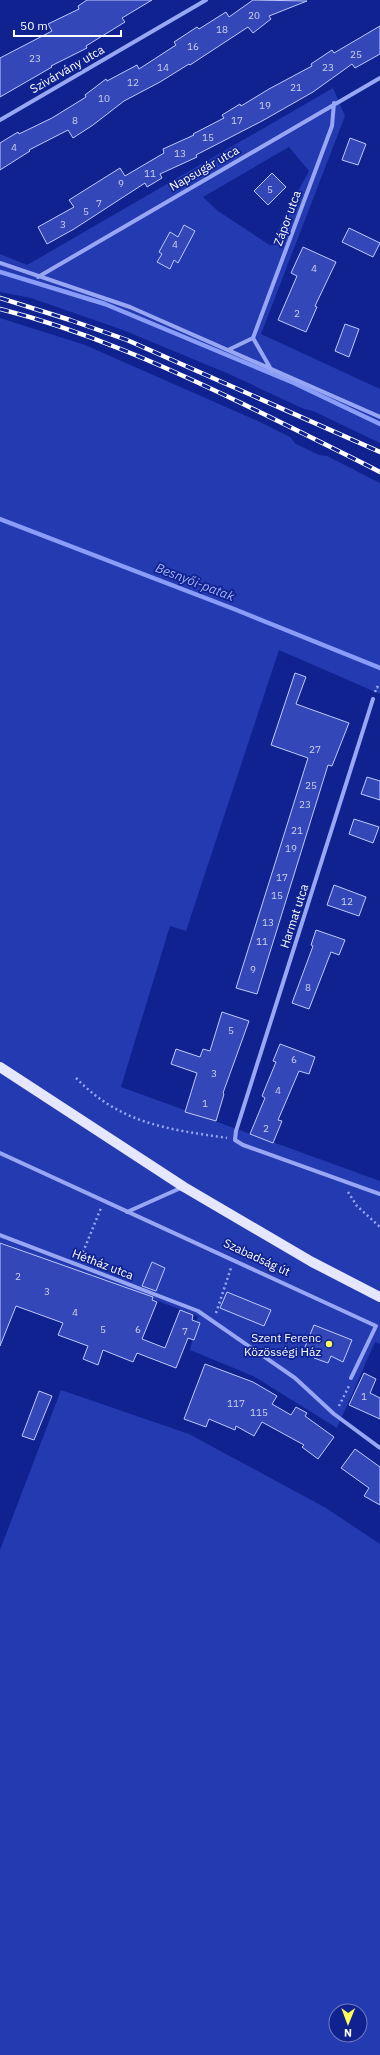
<svg xmlns="http://www.w3.org/2000/svg" width="380" height="2055" font-family="'IBM Plex Sans',sans-serif">
<style>
.green{fill:#243ab1;fill-rule:evenodd}
.lines{fill:none;stroke-linecap:round;stroke-linejoin:round}
.stream{stroke:#899cf7;stroke-width:4.5}
.building{fill:#3347b8;stroke:#bfcafe}
.path{stroke:#98a7f4;stroke-width:2.5;stroke-dasharray:2 3;stroke-linecap:butt}
.street{stroke:#98a7f4;stroke-width:4}
.primary{stroke:#e4e7ff;stroke-width:10}
.rail-casing{stroke:#fff;stroke-width:4.5}
.rail{stroke:#0f2290;stroke-width:3;stroke-dasharray:9;stroke-linecap:butt}
.poi-dot{fill:#ffff5a;stroke:#0f2290;stroke-width:1.5}
.labels{text-anchor:middle;dominant-baseline:central;stroke-width:3.5;stroke-linejoin:round;paint-order:stroke}
.number-label{font-size:10px;fill:#ccd1ed}
.street-label{font-size:12px;fill:#fff;stroke:#0f2290}
.poi-label{font-size:12px;fill:#fff;stroke:#0f2290;text-anchor:end}
.water-label{font-size:13px;font-style:italic;fill:#a4b2fb;stroke:#0f2290}
</style>
<rect width="100%" height="100%" fill="#0f2290"/>
<path class="green" d="M333,88l12,28 -84,218 119,55v54l-67,-32 -9,-2 -75,-35 -106,-44 -92,-32 -31,-6v-38l27,11zM289,147l20,24 -23,42 -15,33 -53,-35 -15,-14z
M0,318l85,27 175,77 30,15 6,7 23,11 8,1 53,27v211l-101,-44 -93,281 -16,-5 -49,161 259,94v163l-5,-2 -38,86 -84,-52 -63,-26 8,-34 -198,-74z
M61,1390l128,44 137,74 54,36v511h-380v-505zM336,2011h24v24h-24z"/>
<g class="lines">
<path class="stream" d="M0,272l105,32 189,79 86,41
M0,519l234,90 146,59"/>
</g>
<path class="building" d="M87,0h65l-30,18 3,4 -39,24 1,2 -36,18 1,1 -52,30v-39l52,-27 -4,-7 31,-15 -1,-3z
M253,0l54,1 -38,15 2,3 -18,14 -5,-6 -58,38 -1,-1 -29,18 -36,19 -31,24 -20,13 -5,-8 -39,20 1,1 -30,19v-27l18,-11 1,2 33,-16 34,-21 -1,-2 21,-16 1,2 30,-16 2,4 37,-24 -2,-3 23,-15 2,2 27,-17 3,5z
M380,26v28l-25,14 -3,-4 -39,28 -51,29 -66,34 1,2 -37,17 2,4 -15,9 -2,-4 -71,46 -27,15 -9,-17 36,-20 -5,-7 51,-32 5,8 39,-23 -1,-4 31,-14 -1,-1 31,-16 -2,-3 18,-11 1,2 28,-17 43,-23 -1,-2 21,-14 2,3z
M350,138l16,6 -8,21 -16,-5z
M272,173l14,14 -18,18 -14,-14z
M184,225l11,6 -17,32 -4,-3 -4,9 -13,-7 5,-8 -3,-2 11,-20 8,5z
M349,228l31,15 -7,14 -31,-15z
M303,247l33,15 -21,44 2,1 -11,25 -28,-12 19,-44 -6,-3z
M345,324l14,5 -10,28 -14,-6z
M295,673l11,4 -10,27 53,19 -17,43 -4,-1 -71,229 -21,-6 72,-230 -37,-13z
M367,777l13,4v19l-19,-6z
M354,819l25,8 -6,16 -24,-9z
M334,885l32,12 -7,19 -32,-11z
M316,930l29,10 -6,15 -8,-3 -22,57 -17,-6 21,-57 -2,-1z
M222,1012l27,9 -26,72 1,1 -8,27 -31,-9 12,-39 -26,-9 5,-15 24,8 3,-8 7,2z
M280,1044l35,13 -6,17 -10,-3 -21,49 4,1 -9,22 -23,-9 15,-36 -3,-2 14,-34 -3,-1z
M0,1243l153,54 -1,3 5,2 -15,37 23,9 15,-38 13,5 -1,5 8,3 -6,17 -6,-2 -12,30 -39,-15 -4,9 -30,-12 -5,15 -15,-6 5,-13 -30,-11 5,-12 -47,-17 -16,40z
M152,1262l13,6 -9,23 -14,-5z
M227,1292l44,18 -7,16 -44,-18z
M314,1325l38,15 -9,22 -12,-6 -3,7 -14,-5 2,-6 -11,-5z
M205,1364l48,18 24,14 -5,8 19,11 5,-8 11,6 -2,3 29,21 -16,22 -16,-12 2,-2 -42,-23 -8,14 -18,-10 -1,4 -26,-11 -3,8 -22,-8z
M364,1373l12,6 -6,14 10,5v21l-31,-14z
M39,1391l13,5 -18,44 -12,-4z
M355,1449l25,18v38l-16,-9 5,-8 -28,-20z"/>
<g class="lines">
<path class="path" d="M375,692l2,-5 3,1
M76,1078c45,46 91,51 151,60
M348,1192l9,14 23,21
M81,1257l20,-49
M216,1313l15,-45
M339,1406l10,-20"/>
<path class="street" d="M0,120l206,-120
M0,263l130,44 250,110
M38,277l342,-199
M253,338l79,-212 2,-23
M253,338l19,33
M228,350l25,-12
M373,699l-137,432 -1,9 8,5 137,49
M0,1153l376,173 -25,52
M127,1212l56,-25
M0,1235l198,76 97,67 39,36 46,34"/>
<path class="primary" d="M0,1067l184,120 128,75 68,35"/>
<g class="rail-casing">
<path id="rail" d="M0,298l70,22 57,20 253,112
M0,309c83,21 162,56 239,93 47,23 94,46 141,70"/>
</g>
<use href="#rail" class="rail"/>
</g>
<circle class="poi-dot" cx="329" cy="1344" r="4"/>
<g class="labels">
<g class="number-label">
<text x="254" y="15">20</text>
<text x="222" y="29">18</text>
<text x="193" y="46">16</text>
<text x="356" y="54">25</text>
<text x="35" y="58">23</text>
<text x="163" y="67">14</text>
<text x="328" y="67">23</text>
<text x="133" y="82">12</text>
<text x="296" y="87">21</text>
<text x="104" y="98">10</text>
<text x="265" y="105">19</text>
<text x="75" y="120">8</text>
<text x="237" y="120">17</text>
<text x="208" y="137">15</text>
<text x="14" y="147">4</text>
<text x="180" y="153">13</text>
<text x="150" y="173">11</text>
<text x="121" y="183">9</text>
<text x="270" y="189">5</text>
<text x="99" y="203">7</text>
<text x="86" y="211">5</text>
<text x="63" y="224">3</text>
<text x="175" y="244">4</text>
<text x="314" y="268">4</text>
<text x="297" y="313">2</text>
<text x="315" y="749">27</text>
<text x="311" y="785">25</text>
<text x="305" y="804">23</text>
<text x="297" y="830">21</text>
<text x="291" y="848">19</text>
<text x="282" y="877">17</text>
<text x="277" y="895">15</text>
<text x="347" y="901">12</text>
<text x="268" y="922">13</text>
<text x="262" y="941">11</text>
<text x="253" y="969">9</text>
<text x="308" y="987">8</text>
<text x="231" y="1030">5</text>
<text x="294" y="1059">6</text>
<text x="214" y="1073">3</text>
<text x="278" y="1090">4</text>
<text x="205" y="1103">1</text>
<text x="266" y="1128">2</text>
<text x="18" y="1276">2</text>
<text x="47" y="1291">3</text>
<text x="75" y="1312">4</text>
<text x="103" y="1329">5</text>
<text x="138" y="1329">6</text>
<text x="185" y="1331">7</text>
<text x="364" y="1396">1</text>
<text x="236" y="1403">117</text>
<text x="259" y="1412">115</text>
</g>
<g class="street-label">
<text transform="translate(67 69) rotate(-30)">Szivárvány utca</text>
<text transform="translate(204 168) rotate(-30)">Napsugár utca</text>
<text transform="translate(287 218) rotate(-70)">Zápor utca</text>
<text transform="translate(294 916) rotate(-72)">Harmat utca</text>
<text transform="translate(257 1257) rotate(25)">Szabadság út</text>
<text transform="translate(103 1264) rotate(21)">Hétház utca</text>
</g>
<g class="poi-label">
<text x="321" y="1337">Szent Ferenc<tspan x="321" dy="14">Közösségi Ház</tspan></text>
</g>
<g class="water-label">
<text transform="translate(195 582) rotate(21)">Besnyői-patak</text>
</g>
</g>
<g transform="translate(348 2023) rotate(181)"><circle r="19" fill="#0f2290" stroke="#6f7abc"/>
<path d="M0-3L7 15L0 10L-7 15Z" fill="#ffff5a"/>
<text y="-6" font-size="11" font-weight="bold" text-anchor="middle" fill="#ffffff">N</text>
</g>
<path d="M14 30v6h107v-6" fill="none" stroke="#ffffff" stroke-width="2"/>
<text x="20" y="30" font-size="12" fill="#ffffff" stroke="#0f2290" stroke-width="3" paint-order="stroke">50 m</text>
</svg>
